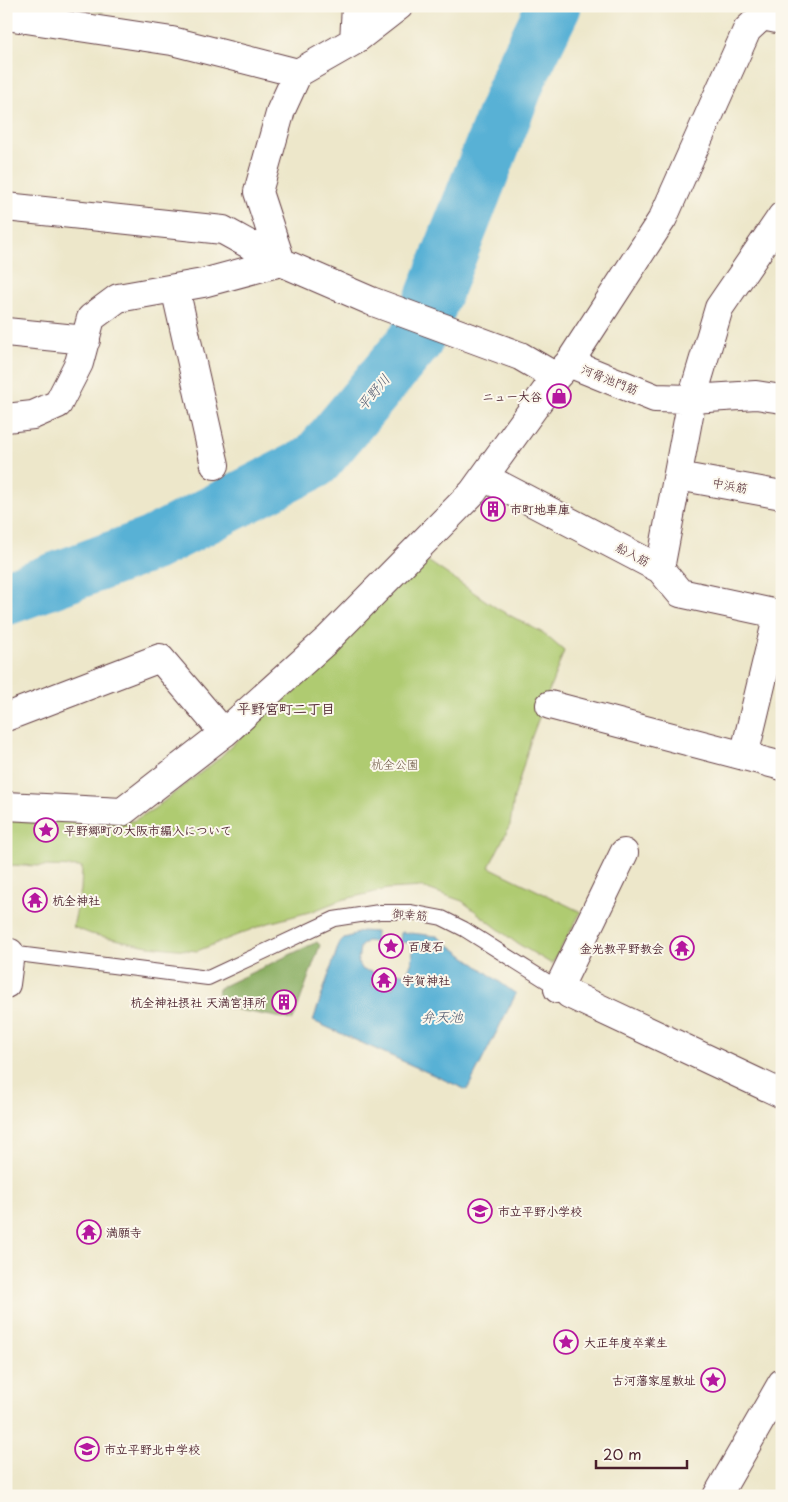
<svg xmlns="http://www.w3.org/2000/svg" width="788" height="1502" font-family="'Playpen Sans','Klee One',sans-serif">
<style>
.green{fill:#afcb71;stroke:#7c754e}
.forest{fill:#8baf63;stroke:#6a6747}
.water{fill:#58b1d5;stroke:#516880}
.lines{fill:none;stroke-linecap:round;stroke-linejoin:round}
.river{stroke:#58b1d5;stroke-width:55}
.lane-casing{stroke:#623d43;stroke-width:16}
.street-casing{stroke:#623d43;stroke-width:30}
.secondary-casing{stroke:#623d43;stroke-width:30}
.highway-casing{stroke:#623d43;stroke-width:30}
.lane{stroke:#fff;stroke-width:14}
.street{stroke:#fff;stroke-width:28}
.secondary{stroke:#fff;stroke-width:28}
.highway{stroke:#fff;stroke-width:28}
.labels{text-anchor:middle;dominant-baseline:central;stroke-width:4;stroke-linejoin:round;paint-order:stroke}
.street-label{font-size:12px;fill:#4a1f2b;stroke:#fbf7ec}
.poi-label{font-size:12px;font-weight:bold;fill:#4a1f2b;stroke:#fbf7ec;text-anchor:start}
.park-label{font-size:12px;fill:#685340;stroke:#fbf7ec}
.water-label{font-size:14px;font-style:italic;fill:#50596f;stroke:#fbf7ec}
.neighbourhood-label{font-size:14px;font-weight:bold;fill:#4a1f2b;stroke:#fbf7ec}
</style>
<rect width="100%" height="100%" fill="#fbf7ec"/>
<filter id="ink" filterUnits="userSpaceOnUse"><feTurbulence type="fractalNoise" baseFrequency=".02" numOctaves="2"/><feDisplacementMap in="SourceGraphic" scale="10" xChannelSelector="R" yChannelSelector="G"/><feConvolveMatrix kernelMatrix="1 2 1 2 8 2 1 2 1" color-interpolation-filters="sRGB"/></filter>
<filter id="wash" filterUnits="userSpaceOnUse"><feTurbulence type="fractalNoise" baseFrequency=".0096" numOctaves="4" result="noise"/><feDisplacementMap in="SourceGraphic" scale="20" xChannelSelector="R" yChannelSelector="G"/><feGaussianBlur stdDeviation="1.12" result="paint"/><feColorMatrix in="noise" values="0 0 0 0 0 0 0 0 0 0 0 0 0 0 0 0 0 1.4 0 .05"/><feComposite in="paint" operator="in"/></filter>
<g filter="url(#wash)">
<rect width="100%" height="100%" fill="#ede7ca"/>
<path class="green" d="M66,6h37v6z
M425,559l73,50 45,24 21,18 -33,88 -17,59 -4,27 -21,42 92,45 -29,52 -37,-22 -53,-41 -40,-14 -34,2 -47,11 -28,11 -48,13 -68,27 -49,-5 -57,-12 -18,-7 8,-37 1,-23 -76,-2v-47l127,3 21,-12 62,-48z"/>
<path class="forest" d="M317,942l3,3 -27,75 -76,-14 2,-18z"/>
<path class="water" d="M362,931l14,1 -1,10 -8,-1 -7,6 -2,15 5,8 10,2 -1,14 21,2 2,-15 10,1c8,-10 10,-19 5,-31l-10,-1 1,-10 36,4 79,58 -49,96 -154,-69 27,-80z"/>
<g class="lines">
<path class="river" d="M6,598l146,-54 163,-83 101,-121 105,-267 33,-67"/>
</g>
</g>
<g filter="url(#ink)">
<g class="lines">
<g class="lane-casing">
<path id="lane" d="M10,953l198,25 126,-59 45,-7h32l31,6 22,11 97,61"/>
</g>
<g class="street-casing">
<path id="street" d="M6,16l166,25 126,32
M354,41l2,-35
M6,207l217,23 58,32 90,39 149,55 36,21
M281,262l-23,-70 23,-82 17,-37 56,-32 45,-35
M175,288l40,177
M6,332l80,8
M569,363l86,35 37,1 64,-4 26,4
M6,418l27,-3 25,-11 21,-41 12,-45 27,-20 85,-15 78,-21
M678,476l104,19
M484,477l176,92 20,24 102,22
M660,569l32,-170 27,-91 63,-92
M550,705l232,61
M6,717l154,-59 64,75
M744,756l34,-142
M6,806l116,6 102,-79 103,-93 146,-148 83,-115 13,-14 94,-145 84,-188 15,-14 20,4
M6,984l4,-31
M558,989l66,-136"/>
</g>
<g class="secondary-casing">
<path id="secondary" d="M569,994l213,100"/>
</g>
<g class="highway-casing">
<path id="highway" d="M717,1496l65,-113"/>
</g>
<use href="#lane" class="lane"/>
<use href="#street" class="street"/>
<use href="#secondary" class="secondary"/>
<use href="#highway" class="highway"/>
</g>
</g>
<defs>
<g id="shop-ring" transform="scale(1.25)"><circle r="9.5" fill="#fbf7ec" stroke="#b5179e" stroke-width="1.5"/><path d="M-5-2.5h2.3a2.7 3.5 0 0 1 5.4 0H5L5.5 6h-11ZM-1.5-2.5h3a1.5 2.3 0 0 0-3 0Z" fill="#b5179e"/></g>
<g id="building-ring" transform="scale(1.25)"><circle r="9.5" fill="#fbf7ec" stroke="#b5179e" stroke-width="1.5"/><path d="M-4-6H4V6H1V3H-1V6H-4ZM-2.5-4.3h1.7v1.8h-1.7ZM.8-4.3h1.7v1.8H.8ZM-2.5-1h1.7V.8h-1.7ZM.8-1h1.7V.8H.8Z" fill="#b5179e"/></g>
<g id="sight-ring" transform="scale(1.25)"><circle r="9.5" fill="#fbf7ec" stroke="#b5179e" stroke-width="1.5"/><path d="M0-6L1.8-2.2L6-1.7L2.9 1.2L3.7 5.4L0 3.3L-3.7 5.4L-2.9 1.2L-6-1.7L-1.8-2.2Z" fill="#b5179e"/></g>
<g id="temple-ring" transform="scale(1.25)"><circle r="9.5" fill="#fbf7ec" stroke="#b5179e" stroke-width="1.5"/><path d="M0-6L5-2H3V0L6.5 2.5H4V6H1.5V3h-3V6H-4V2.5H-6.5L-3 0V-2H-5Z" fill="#b5179e"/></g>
<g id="school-ring" transform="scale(1.25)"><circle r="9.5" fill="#fbf7ec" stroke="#b5179e" stroke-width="1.5"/><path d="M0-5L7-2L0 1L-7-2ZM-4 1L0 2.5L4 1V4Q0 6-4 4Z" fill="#b5179e"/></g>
</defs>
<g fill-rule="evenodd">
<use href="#shop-ring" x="559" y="396"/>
<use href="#building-ring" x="493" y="509"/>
<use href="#sight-ring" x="46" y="830"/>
<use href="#temple-ring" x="35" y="900"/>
<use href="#sight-ring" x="391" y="946"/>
<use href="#temple-ring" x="682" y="948"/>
<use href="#temple-ring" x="384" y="980"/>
<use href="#building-ring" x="284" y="1002"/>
<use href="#school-ring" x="480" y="1211"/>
<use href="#temple-ring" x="89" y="1232"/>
<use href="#sight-ring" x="566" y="1342"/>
<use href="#sight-ring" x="713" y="1380"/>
<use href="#school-ring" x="87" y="1449"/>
</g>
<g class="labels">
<g class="street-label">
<text transform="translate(610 379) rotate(22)">河骨池門筋</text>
<text transform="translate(730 485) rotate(11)">中浜筋</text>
<text transform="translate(633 554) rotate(28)">船入筋</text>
<text transform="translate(410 914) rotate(5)">御幸筋</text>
</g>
<g class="poi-label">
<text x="542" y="396" text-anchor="end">ニュー大谷</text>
<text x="510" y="509">市町地車庫</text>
<text x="64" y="830">平野郷町の大阪市編入について</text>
<text x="52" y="900">杭全神社</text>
<text x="408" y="946">百度石</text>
<text x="664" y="948" text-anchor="end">金光教平野教会</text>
<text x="402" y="980">宇賀神社</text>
<text x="266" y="1002" text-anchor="end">杭全神社摂社 天満宮拝所</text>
<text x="498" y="1211">市立平野小学校</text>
<text x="106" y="1232">満願寺</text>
<text x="584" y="1342">大正年度卒業生</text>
<text x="696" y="1380" text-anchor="end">古河藩家屋敷址</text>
<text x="104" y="1449">市立平野北中学校</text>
</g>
<g class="park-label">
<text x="395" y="764">杭全公園</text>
</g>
<g class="water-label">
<text transform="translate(373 392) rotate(-50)">平野川</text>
<text x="442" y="1016">弁天池</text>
</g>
<g class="neighbourhood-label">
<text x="286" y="708">平野宮町二丁目</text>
</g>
</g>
<rect width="788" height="1502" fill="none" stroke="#fbf7ec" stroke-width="25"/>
<path d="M596 1460v8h91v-8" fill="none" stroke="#4a1f2b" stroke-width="2.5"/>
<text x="603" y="1460" font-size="15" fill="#4a1f2b" stroke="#fbf7ec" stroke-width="4" paint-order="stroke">20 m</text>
</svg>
